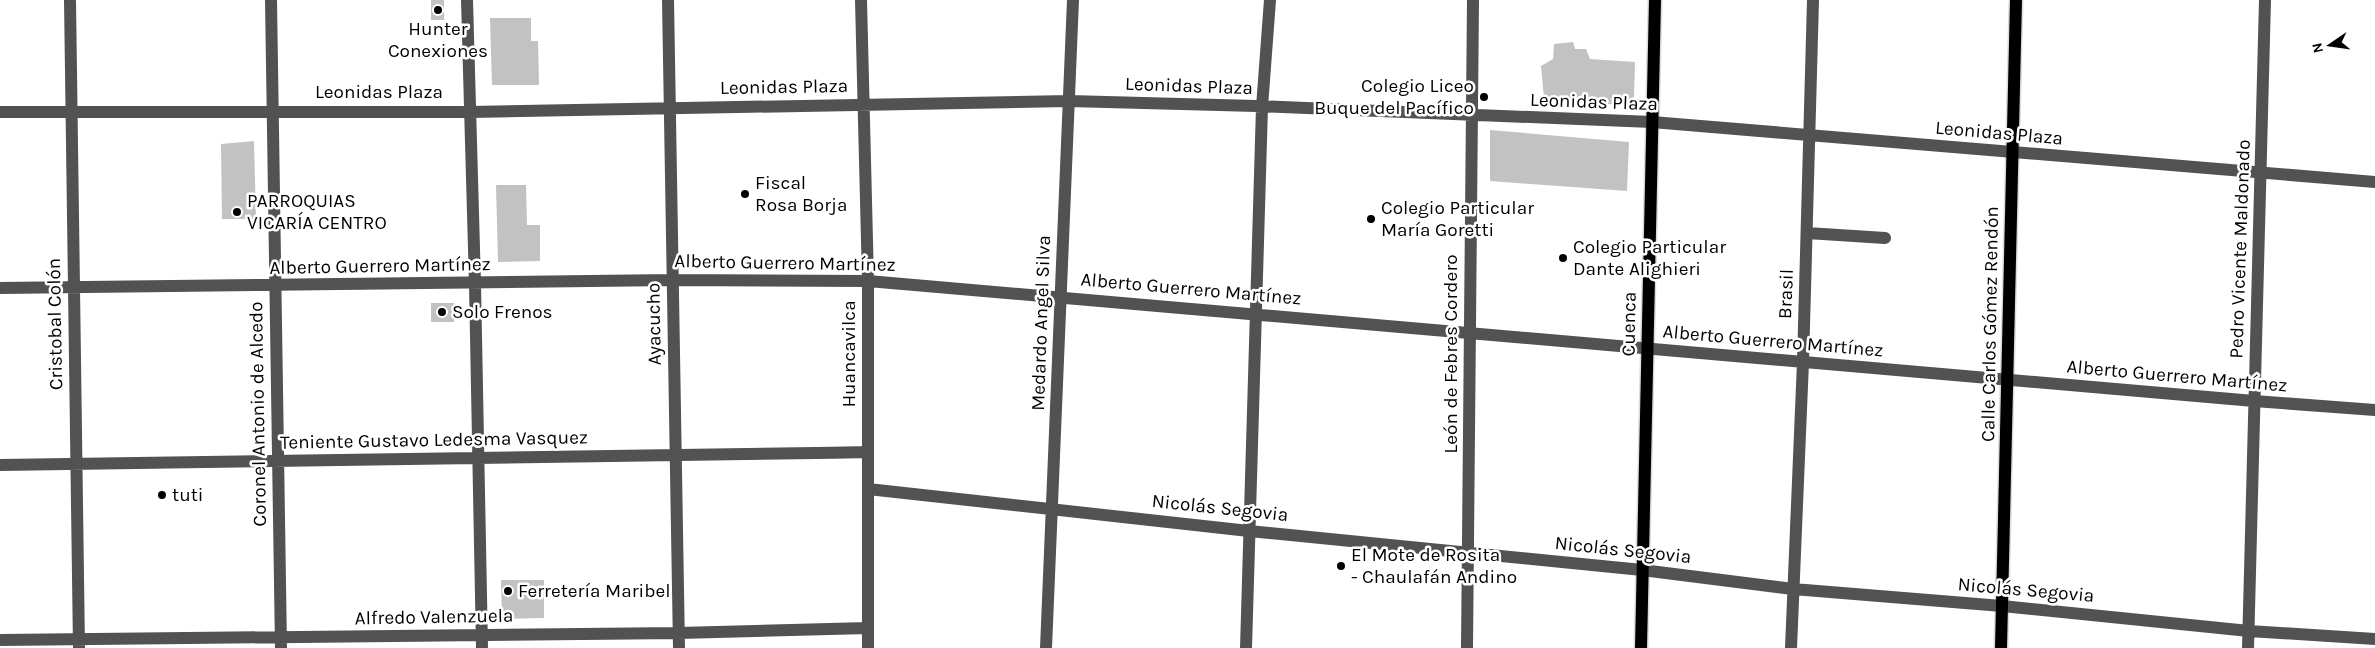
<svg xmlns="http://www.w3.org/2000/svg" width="2375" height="648" font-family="Karla,sans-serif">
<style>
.building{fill:#c2c2c2}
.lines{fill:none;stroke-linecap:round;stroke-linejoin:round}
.major-casing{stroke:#dbdbdb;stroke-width:15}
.minor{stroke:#525252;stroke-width:12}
.major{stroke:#000;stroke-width:12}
.poi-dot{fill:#000;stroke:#fff;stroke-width:2}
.labels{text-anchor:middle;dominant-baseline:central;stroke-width:5;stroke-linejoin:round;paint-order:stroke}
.poi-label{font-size:19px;fill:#000;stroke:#fff;text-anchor:start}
.street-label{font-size:19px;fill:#000;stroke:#fff}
</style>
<rect width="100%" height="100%" fill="#fff"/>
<path class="building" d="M431,0h13v20h-13z
M490,18h41v23h7l1,44h-47z
M1573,42l2,7h11l4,10 45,3 -1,35 -15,8 -75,-7 -3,-32 12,-7 1,-15z
M1490,130l139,12 -2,49 -137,-10z
M254,141l2,78h-34l-1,-75z
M496,185h30l1,40h13v36l-42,1z
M431,303h23v19h-23z
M501,580h43v38l-42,1z"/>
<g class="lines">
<g class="major-casing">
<path id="major" d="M1641,648l14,-648
M2001,648l15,-648"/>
</g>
<path class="minor" d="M70,0l9,648
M271,0l10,648
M467,0l8,284 7,364
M668,0l11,648
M861,0l7,281v367
M0,112h470l599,-11 187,5 396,16 723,60
M1807,233l78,5
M0,288l672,-8 196,1 1386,120 121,9
M0,465c290,-3 579,-7 868,-13
M868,489l381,42 393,39 151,19 209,17 247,25 126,8
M0,640l679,-7 189,-5
M1046,648l27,-648
M1246,648l16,-541 8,-107
M1467,648l6,-648
M1791,648l12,-286 10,-362
M2248,648l17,-648"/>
<use href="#major" class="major"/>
</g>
<g class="poi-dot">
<circle cx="438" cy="10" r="5"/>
<circle cx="1484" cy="97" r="5"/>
<circle cx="745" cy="194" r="5"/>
<circle cx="237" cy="212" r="5"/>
<circle cx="1371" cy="219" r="5"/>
<circle cx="1563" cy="258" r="5"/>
<circle cx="442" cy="312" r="5"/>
<circle cx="162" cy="495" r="5"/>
<circle cx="1341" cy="566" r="5"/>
<circle cx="508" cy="591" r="5"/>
</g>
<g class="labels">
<g class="poi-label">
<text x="438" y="29" text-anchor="middle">Hunter<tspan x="438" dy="22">Conexiones</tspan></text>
<text x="1474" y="86" text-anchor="end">Colegio Liceo<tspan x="1474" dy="22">Buque del Pacífico</tspan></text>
<text x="755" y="183">Fiscal<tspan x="755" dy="22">Rosa Borja</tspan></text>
<text x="247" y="201">PARROQUIAS<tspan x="247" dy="22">VICARÍA CENTRO</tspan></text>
<text x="1381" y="208">Colegio Particular<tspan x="1381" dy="22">María Goretti</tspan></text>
<text x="1573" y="247">Colegio Particular<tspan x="1573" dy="22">Dante Alighieri</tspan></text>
<text x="452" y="312">Solo Frenos</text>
<text x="172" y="495">tuti</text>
<text x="1351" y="555">El Mote de Rosita<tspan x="1351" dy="22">- Chaulafán Andino</tspan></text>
<text x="518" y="591">Ferretería Maribel</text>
</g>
<g class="street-label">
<text transform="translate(1189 86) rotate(2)">Leonidas Plaza</text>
<text transform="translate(784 87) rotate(-1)">Leonidas Plaza</text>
<text x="379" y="92">Leonidas Plaza</text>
<text transform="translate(1594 102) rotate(2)">Leonidas Plaza</text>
<text transform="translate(1999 133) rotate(5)">Leonidas Plaza</text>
<text transform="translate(2240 249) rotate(-88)">Pedro Vicente Maldonado</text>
<text transform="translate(785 263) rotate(1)">Alberto Guerrero Martínez</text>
<text transform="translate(380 266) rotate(-1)">Alberto Guerrero Martínez</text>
<text transform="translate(1191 289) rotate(5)">Alberto Guerrero Martínez</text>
<text transform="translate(1786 294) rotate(-88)">Brasil</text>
<text transform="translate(1041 323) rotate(-88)">Medardo Angel Silva</text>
<text transform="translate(55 324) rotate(-91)">Cristobal Colón</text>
<text transform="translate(654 324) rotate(-91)">Ayacucho</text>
<text transform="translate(1629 324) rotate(-89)">Cuenca</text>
<text transform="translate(1990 324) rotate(-89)">Calle Carlos Gómez Rendón</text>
<text transform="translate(1773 341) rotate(5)">Alberto Guerrero Martínez</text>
<text transform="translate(849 354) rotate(-90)">Huancavilca</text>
<text transform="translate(1451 354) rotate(-90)">León de Febres Cordero</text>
<text transform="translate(2177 376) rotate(5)">Alberto Guerrero Martínez</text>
<text transform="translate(258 414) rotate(-91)">Coronel Antonio de Alcedo</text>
<text transform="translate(434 440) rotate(-1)">Teniente Gustavo Ledesma Vasquez</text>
<text transform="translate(1220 508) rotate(6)">Nicolás Segovia</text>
<text transform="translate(1623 550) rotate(6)">Nicolás Segovia</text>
<text transform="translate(2026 590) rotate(5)">Nicolás Segovia</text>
<text transform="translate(434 617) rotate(-1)">Alfredo Valenzuela</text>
</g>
</g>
<g transform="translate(2330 45) rotate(257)" stroke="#ffffff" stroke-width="4" paint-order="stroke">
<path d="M0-4L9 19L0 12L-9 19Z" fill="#000000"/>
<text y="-8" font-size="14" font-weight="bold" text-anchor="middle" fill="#000000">N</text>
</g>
</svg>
